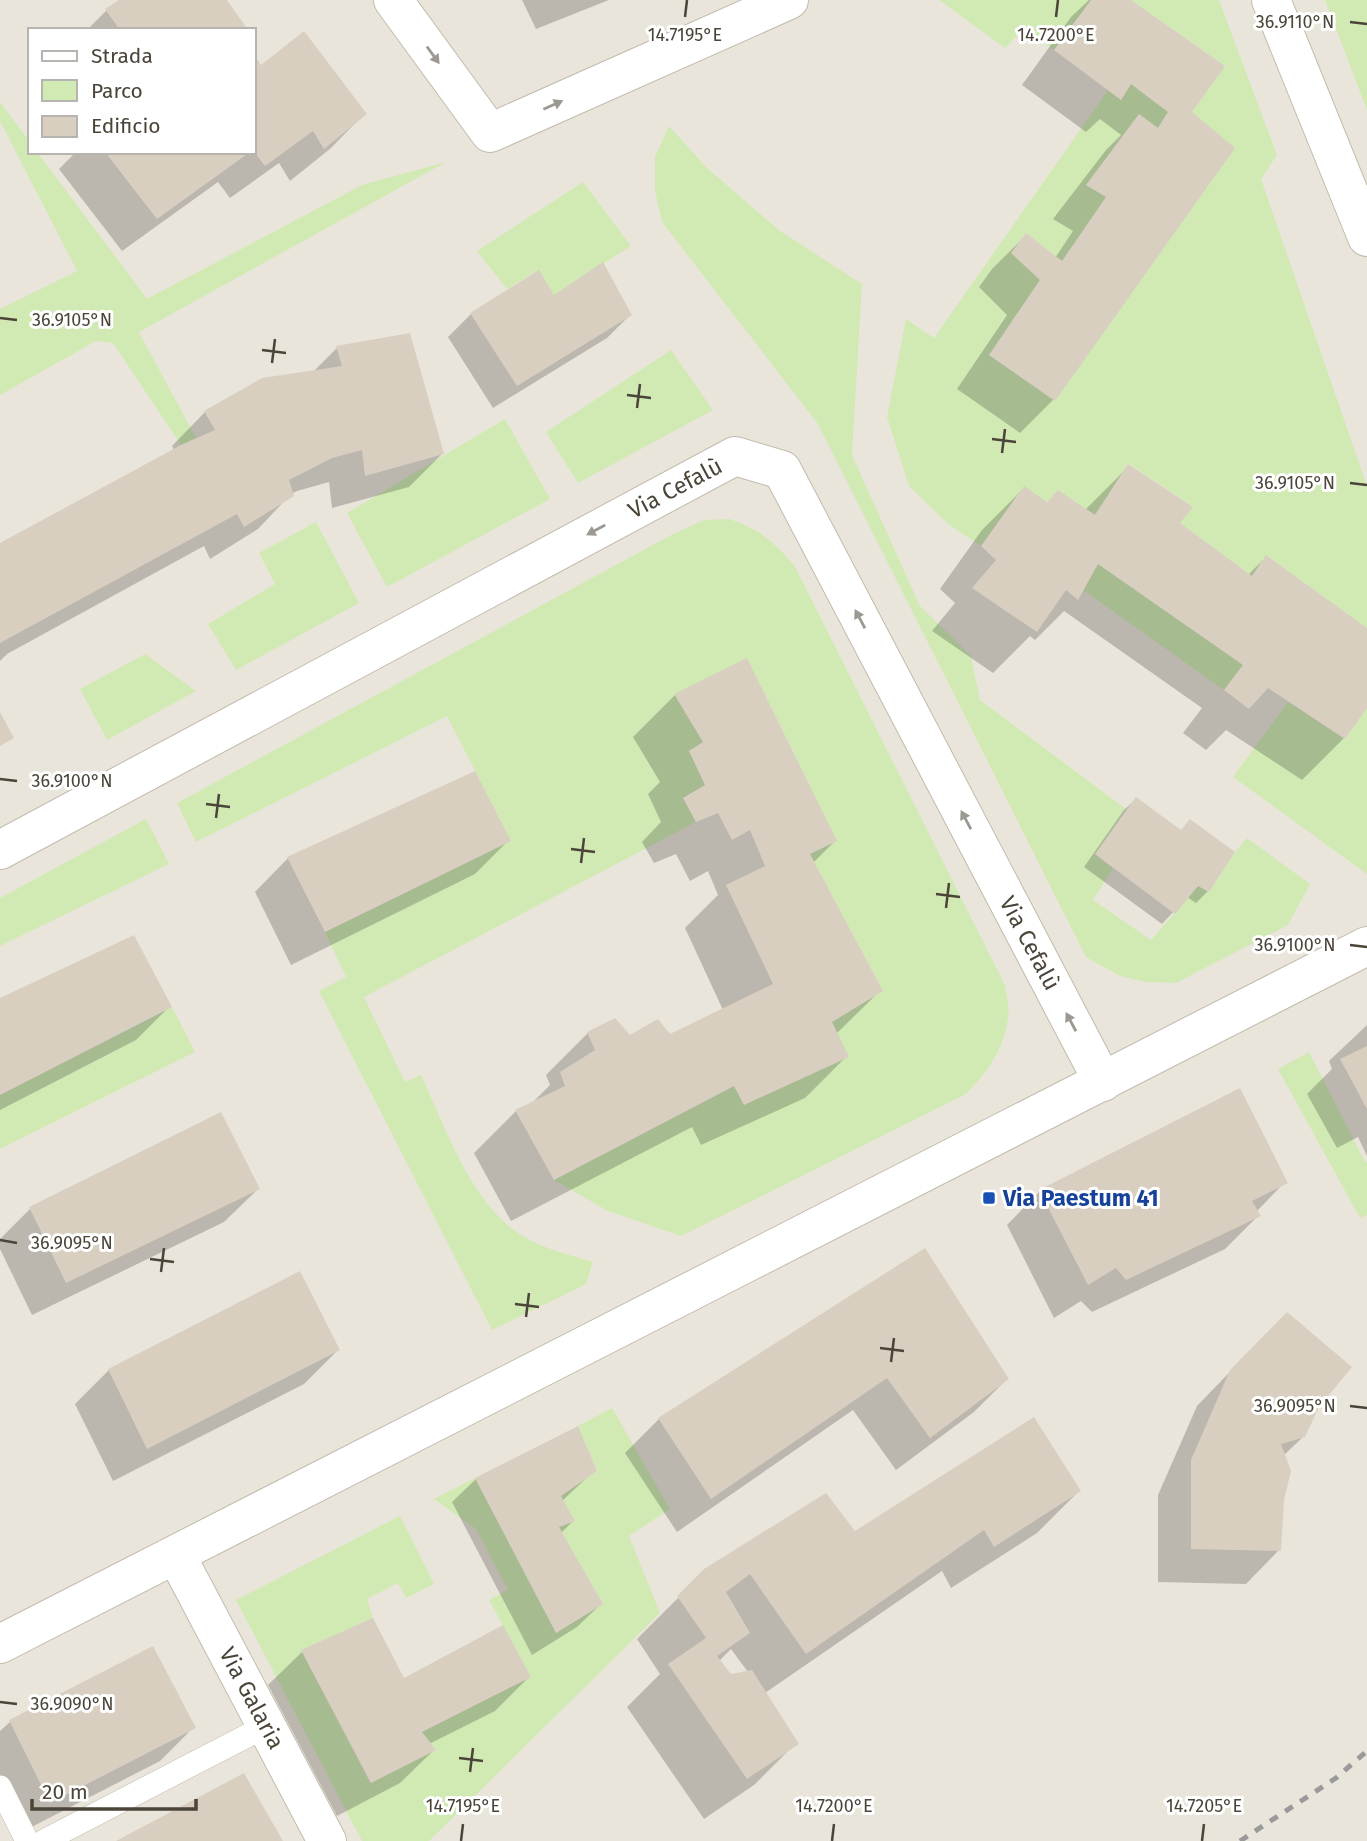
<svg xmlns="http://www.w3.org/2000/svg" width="1367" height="1841" font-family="'Fira Sans',sans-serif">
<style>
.residential{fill:#eae5da;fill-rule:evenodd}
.green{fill:#d1eab4}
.shadow{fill:#0003;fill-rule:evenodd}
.building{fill:#d8cfc1}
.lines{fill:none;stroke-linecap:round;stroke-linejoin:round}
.service-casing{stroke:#c2bbae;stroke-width:24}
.minor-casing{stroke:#c2bbae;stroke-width:40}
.tertiary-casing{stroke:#c2bbae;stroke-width:40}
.service{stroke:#fff;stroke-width:23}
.minor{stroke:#fff;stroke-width:38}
.tertiary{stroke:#fff;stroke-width:38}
.rail{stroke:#9a9a9a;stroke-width:5;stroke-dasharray:9 9;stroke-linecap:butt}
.oneway{fill:#9c9892}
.ticks{fill:none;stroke:#4b4439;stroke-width:2.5}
.transit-dot{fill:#1a4fb4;stroke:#fff;stroke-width:2.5}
.labels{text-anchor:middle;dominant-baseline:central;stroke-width:6;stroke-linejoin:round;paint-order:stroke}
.street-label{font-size:23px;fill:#4b4439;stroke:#fff}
.transit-label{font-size:23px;font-weight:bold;fill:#164399;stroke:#fff;text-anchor:start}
.ticks-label{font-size:18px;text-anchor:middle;fill:#4b4439;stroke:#fff;stroke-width:6;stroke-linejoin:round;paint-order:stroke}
</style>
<rect width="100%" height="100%" fill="#f6f3ec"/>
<path class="residential" d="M0,0h1367v1841h-1367zM30,30h224v122h-224z"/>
<path class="green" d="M939,0h152l-37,50 -31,-21 -18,19z
M1131,0h88l58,155 -16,24 106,307v142l-101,-73 -14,21 -72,-53 12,-17 -63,-42 -34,51 -37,-25 -11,12 -66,44 -33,-22 -39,-38 -22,-69 19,-98 28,19 174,-248 13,10 10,-16 37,28 -10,16 -19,-13 -53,70 20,12 -44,64 -36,-28 -15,19 29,28 -51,75 66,46 137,-289 32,-47z
M1325,0h42v110z
M0,102l30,40v10h7l110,147 215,-114 84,-23 -307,170 57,106 -15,7 -68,-102 -17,-2 -96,54v-86l77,-38 -77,-150z
M669,126l38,42 73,63 82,53 -10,171 68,151 51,50 9,44 146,109 -31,45 18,15 -20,31 58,40 47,-54 11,6 26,-40 12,-14 63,46 -22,41 -112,58 -30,-1 -26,-6 -34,-19 -268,-533 -156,-202 -7,-31v-34z
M583,182l48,64 -77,49 -16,-25 -31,19 -30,-38z
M671,350l42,60 -135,73 -32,-51z
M505,419l45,80 -163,88 -40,-74z
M729,519c30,10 44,22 65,46l211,420c1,10 5,23 3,33 -4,31 -21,55 -42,76l-285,142 -73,-25 -54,-31 180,-94 10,19 88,-83 51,-31 -73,-137 27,-13 -90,-183 -72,36 28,48 -14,9 16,34 -22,13 13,24 -332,175 41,85 16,-7c25,53 50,130 102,161 20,13 48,19 70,26l-7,22 -94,46 -173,-339 27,-14 -21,-45 186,-91 -64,-125 -251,126 -19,-39 496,-269 31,-14z
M316,522l43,81 -123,67 -28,-46 67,-40 -16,-31z
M1098,564l145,101 -19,25 -141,-100z
M145,654l51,37 -89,49 -27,-51z
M1288,702l57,37 22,-31v166l-134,-97z
M146,819l23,45 -169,82v-48z
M172,1007l23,45 -195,97v-54z
M1309,1052l56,110h2v53l-7,3 -82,-149z
M612,1408l58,101 -41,27 31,77 -231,228h-67l-126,-241 164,-84 34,68 -28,14 -8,-15 -31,16 6,19 -72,32 69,133 66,-33 -14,-18 109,-55 -42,-77 19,-10 -32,-61 -42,-30 41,-21 81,155 47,-29 -44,-77 16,-6 -14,-25 36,-25 -19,-45z"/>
<path class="shadow" d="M122,0h102l22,30h-159l19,-19z
M522,0h87l-73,29z
M1089,0h39l61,113 43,35 -179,252 -33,33 -63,-44 50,-74 -28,-28 13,-18 34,-34 29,23 18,-27 -20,-12 53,-69 15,-15 -21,-16 -14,13 -64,-47 49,-68z
M254,57l7,11 103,46 -33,34 -41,33 -11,-18 -49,35 -12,-16 -96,69 -63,-82 17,-17h178z
M554,298l76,17 -23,23 -114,70 -45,-71 23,-23z
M337,348l105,106 -33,33 -77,21 -3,-26 -32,9 -6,3 -33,35 -48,30 -6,-13 -197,108 -7,7v-116l174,-95 -2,-4 33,-34 107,-39z
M1129,466l49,57 70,52 18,-18 101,73v75l-23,33 -42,42 -76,-50 -20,20 -23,-17 19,-25 -138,-97 -29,29 -5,-4 -37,37 -61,-42 23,-28 -15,-14 42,-59 42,-42 22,16 39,6z
M675,695l160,146 -22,22 68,127 -45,44 11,22 -42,42 -104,47 -9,-18 -181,94 -37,-68 42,-42 14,-6 20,-20 -4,-10 42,-42 42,5 40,-2 53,-26 -38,-82 33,-33 -10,-24 -18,10 -14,-27 -22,9 -12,-21 19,-20 -13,-28 12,-12 -27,-45z
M1136,799l72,92 -12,12 -9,-6 -25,27 -78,-57 40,-57z
M509,840l-34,34 -184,91 -36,-73 33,-34z
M0,1000l170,6 -34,34 -136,70z
M1367,1025v131l-9,-19 -21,11 -30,-54 25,-25 -3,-8z
M1285,1182l-29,30 2,4 -33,33 -133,63 -11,-11 -27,17 -47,-93 33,-34z
M258,1189l-34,33 -192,93 -32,-66v-10l30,-30z
M925,1250l82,129 -33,33 -78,58 -43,-60 -176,122 -52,-79 34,-34z
M1253,1348l64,58 -13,30 -21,20 -4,94 -33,34 -88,-2v-87l39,-89z
M338,1350l-34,34 -191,97 -38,-77 34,-34z
M595,1470l-33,31 11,20 -12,12 40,71 -24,23 -45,28 -80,-153 24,-23z
M1079,1491l-42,42 -86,55 -9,-17 -177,122 31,50 -42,42 -50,34 -77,-112 33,-33 -23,-35 69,-69 149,-37zM731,1649l17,23 -17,4 -12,-15z
M152,1648l42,79 -34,34 -144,74 -16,-31v-73l10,-9z
M302,1652l101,28 126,-3 -34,34 -66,33 5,6 -34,33 -63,33 -69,-131z"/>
<path class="building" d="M119,0h108l21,30h-128l-15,-21z
M1091,0h40l94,66 -33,46 43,36 -180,253 -66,-46 51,-75 -29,-27 15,-20 36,28 44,-64 -20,-12 53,-71 19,14 10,-16 -37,-28 -10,16 -67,-50z
M304,31l63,83 -43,35 -11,-18 -48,35 -11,-14v-98l7,11z
M105,152h145l-93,67z
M603,262l29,53 -115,71 -47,-73 69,-43 15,25z
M410,333l34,121 -79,22 -3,-26 -30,8 -43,22 5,16 -50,31 -7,-13 -237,129v-100l181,-98 34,-15 -11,-19 58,-33 80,-12 -6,-20z
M1128,464l65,43 -13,16 72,53 14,-21 101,73v80l-22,31 -77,-51 -19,21 -25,-19 19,-25 -145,-101 -20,36 -12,-10 -29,42 -65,-44 24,-28 -15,-14 43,-60 23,16 11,-12 37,25z
M747,658l90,183 -27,13 73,137 -51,31 17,35 -105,48 -10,-19 -180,94 -39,-70 50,-24 -5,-14 35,-22 -8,-18 28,-14 15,17 28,-16 12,15 103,-50 -47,-99 39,-19 -15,-36 -18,10 -14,-27 -22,9 -13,-24 22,-13 -16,-34 14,-9 -29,-48z
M0,712l14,26 -14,8z
M475,771l36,70 -186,91 -38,-75z
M1136,797l45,33 9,-11 45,33 -26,40 -11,-6 -23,28 -80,-60z
M134,935l38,72 -172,88v-97z
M1367,1046v63l-27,-50z
M1240,1088l48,95 -36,18 9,15 -135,64 -10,-12 -28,17 -49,-95z
M221,1112l39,77 -194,94 -37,-76z
M925,1248l84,131 -79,59 -43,-60 -176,121 -53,-81z
M300,1271l40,79 -193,99 -39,-80z
M1287,1312l65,55 -33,40 -14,30 -24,7 10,27 -7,29 -3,51 -90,-2v-89l39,-90z
M1034,1417l47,74 -87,56 -10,-17 -178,124 -56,-80 -24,18 24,41 -33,23 14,18 21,-4 47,74 -52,35 -79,-115 38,-26 -29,-42 27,-27 122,-76 29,38z
M578,1426l19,45 -36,25 14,25 -16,6 44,77 -47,29 -81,-155z
M373,1618l31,60 99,-53 28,52 -109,55 14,18 -65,33 -70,-133z
M153,1646l43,82 -146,75 -41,-83z
M244,1773l39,68h-167z"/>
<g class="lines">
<g class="service-casing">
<path id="service" d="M0,1787l27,54
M44,1841l222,-115"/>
</g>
<g class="minor-casing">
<path id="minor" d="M393,0l97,133 299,-133
M1271,0l96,237
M0,850l735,-394 47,14 321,612
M176,1555l151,286"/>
</g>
<g class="tertiary-casing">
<path id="tertiary" d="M0,1644l1367,-698"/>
</g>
<use href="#service" class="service"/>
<use href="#minor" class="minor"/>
<use href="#tertiary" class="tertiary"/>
<path class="rail" d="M1240,1841l96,-63 31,-27"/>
</g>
<defs><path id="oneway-solid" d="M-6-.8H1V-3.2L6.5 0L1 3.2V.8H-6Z" transform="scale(1.75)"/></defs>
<g class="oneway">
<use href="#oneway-solid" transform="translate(433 55) rotate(54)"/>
<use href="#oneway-solid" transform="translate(553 105) rotate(-24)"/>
<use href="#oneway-solid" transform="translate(596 530) rotate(152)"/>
<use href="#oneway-solid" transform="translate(860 619) rotate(-118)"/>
<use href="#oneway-solid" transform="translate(966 820) rotate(-118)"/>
<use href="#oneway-solid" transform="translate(1071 1022) rotate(-118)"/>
</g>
<path class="ticks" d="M685,17l2,-17M1056,17l2,-17M1350,22l17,2M0,318l17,2M262,350l24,3M272,363l3,-24M627,395l24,3M637,408l3,-24M992,439l24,3M1002,453l3,-24M1350,483l17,2M0,779l17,2M206,804l24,3M216,818l3,-24M571,849l24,3M581,863l3,-25M936,894l24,3M946,908l3,-25M1350,945l17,2M0,1240l17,3M150,1259l24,3M161,1272l3,-24M515,1304l24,3M526,1317l3,-24M880,1348l24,3M891,1362l3,-24M1350,1406l17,2M0,1702l17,2M459,1758l24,3M470,1772l3,-24M461,1841l2,-17M832,1841l2,-17M1202,1841l2,-17"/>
<rect class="transit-dot" x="982" y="1191" width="14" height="14" rx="3.5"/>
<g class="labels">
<g class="street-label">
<text transform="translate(675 488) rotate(-28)">Via Cefalù</text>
<text transform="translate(1030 943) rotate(62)">Via Cefalù</text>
<text transform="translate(252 1698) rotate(62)">Via Galaria</text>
</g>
<g class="transit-label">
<text x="1003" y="1198">Via Paestum 41</text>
</g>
</g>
<g class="ticks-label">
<text x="1295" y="28">36.9110°N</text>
<text x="685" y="41">14.7195°E</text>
<text x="1056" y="41">14.7200°E</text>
<text x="72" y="326">36.9105°N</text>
<text x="1295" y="489">36.9105°N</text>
<text x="72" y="787">36.9100°N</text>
<text x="1295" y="951">36.9100°N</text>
<text x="72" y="1249">36.9095°N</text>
<text x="1295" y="1412">36.9095°N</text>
<text x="72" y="1710">36.9090°N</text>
<text x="463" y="1812">14.7195°E</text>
<text x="834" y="1812">14.7200°E</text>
<text x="1204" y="1812">14.7205°E</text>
</g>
<rect x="28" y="28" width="228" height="126" fill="#ffffff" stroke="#b7b4b0" stroke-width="2"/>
<rect x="42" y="51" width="35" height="10" fill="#ffffff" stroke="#b7b4b0" stroke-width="2"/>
<text x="91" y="63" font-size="21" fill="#4b4439">Strada</text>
<rect x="42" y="80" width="35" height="21" fill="#d1eab4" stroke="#b7b4b0" stroke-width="2"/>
<text x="91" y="98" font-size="21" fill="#4b4439">Parco</text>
<rect x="42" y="116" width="35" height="21" fill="#d8cfc1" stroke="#b7b4b0" stroke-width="2"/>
<text x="91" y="133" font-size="21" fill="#4b4439">Edificio</text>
<path d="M32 1799v10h164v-10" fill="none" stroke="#4b4439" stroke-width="3.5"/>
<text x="42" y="1799" font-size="21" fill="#4b4439" stroke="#ffffff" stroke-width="5" paint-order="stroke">20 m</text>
</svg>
